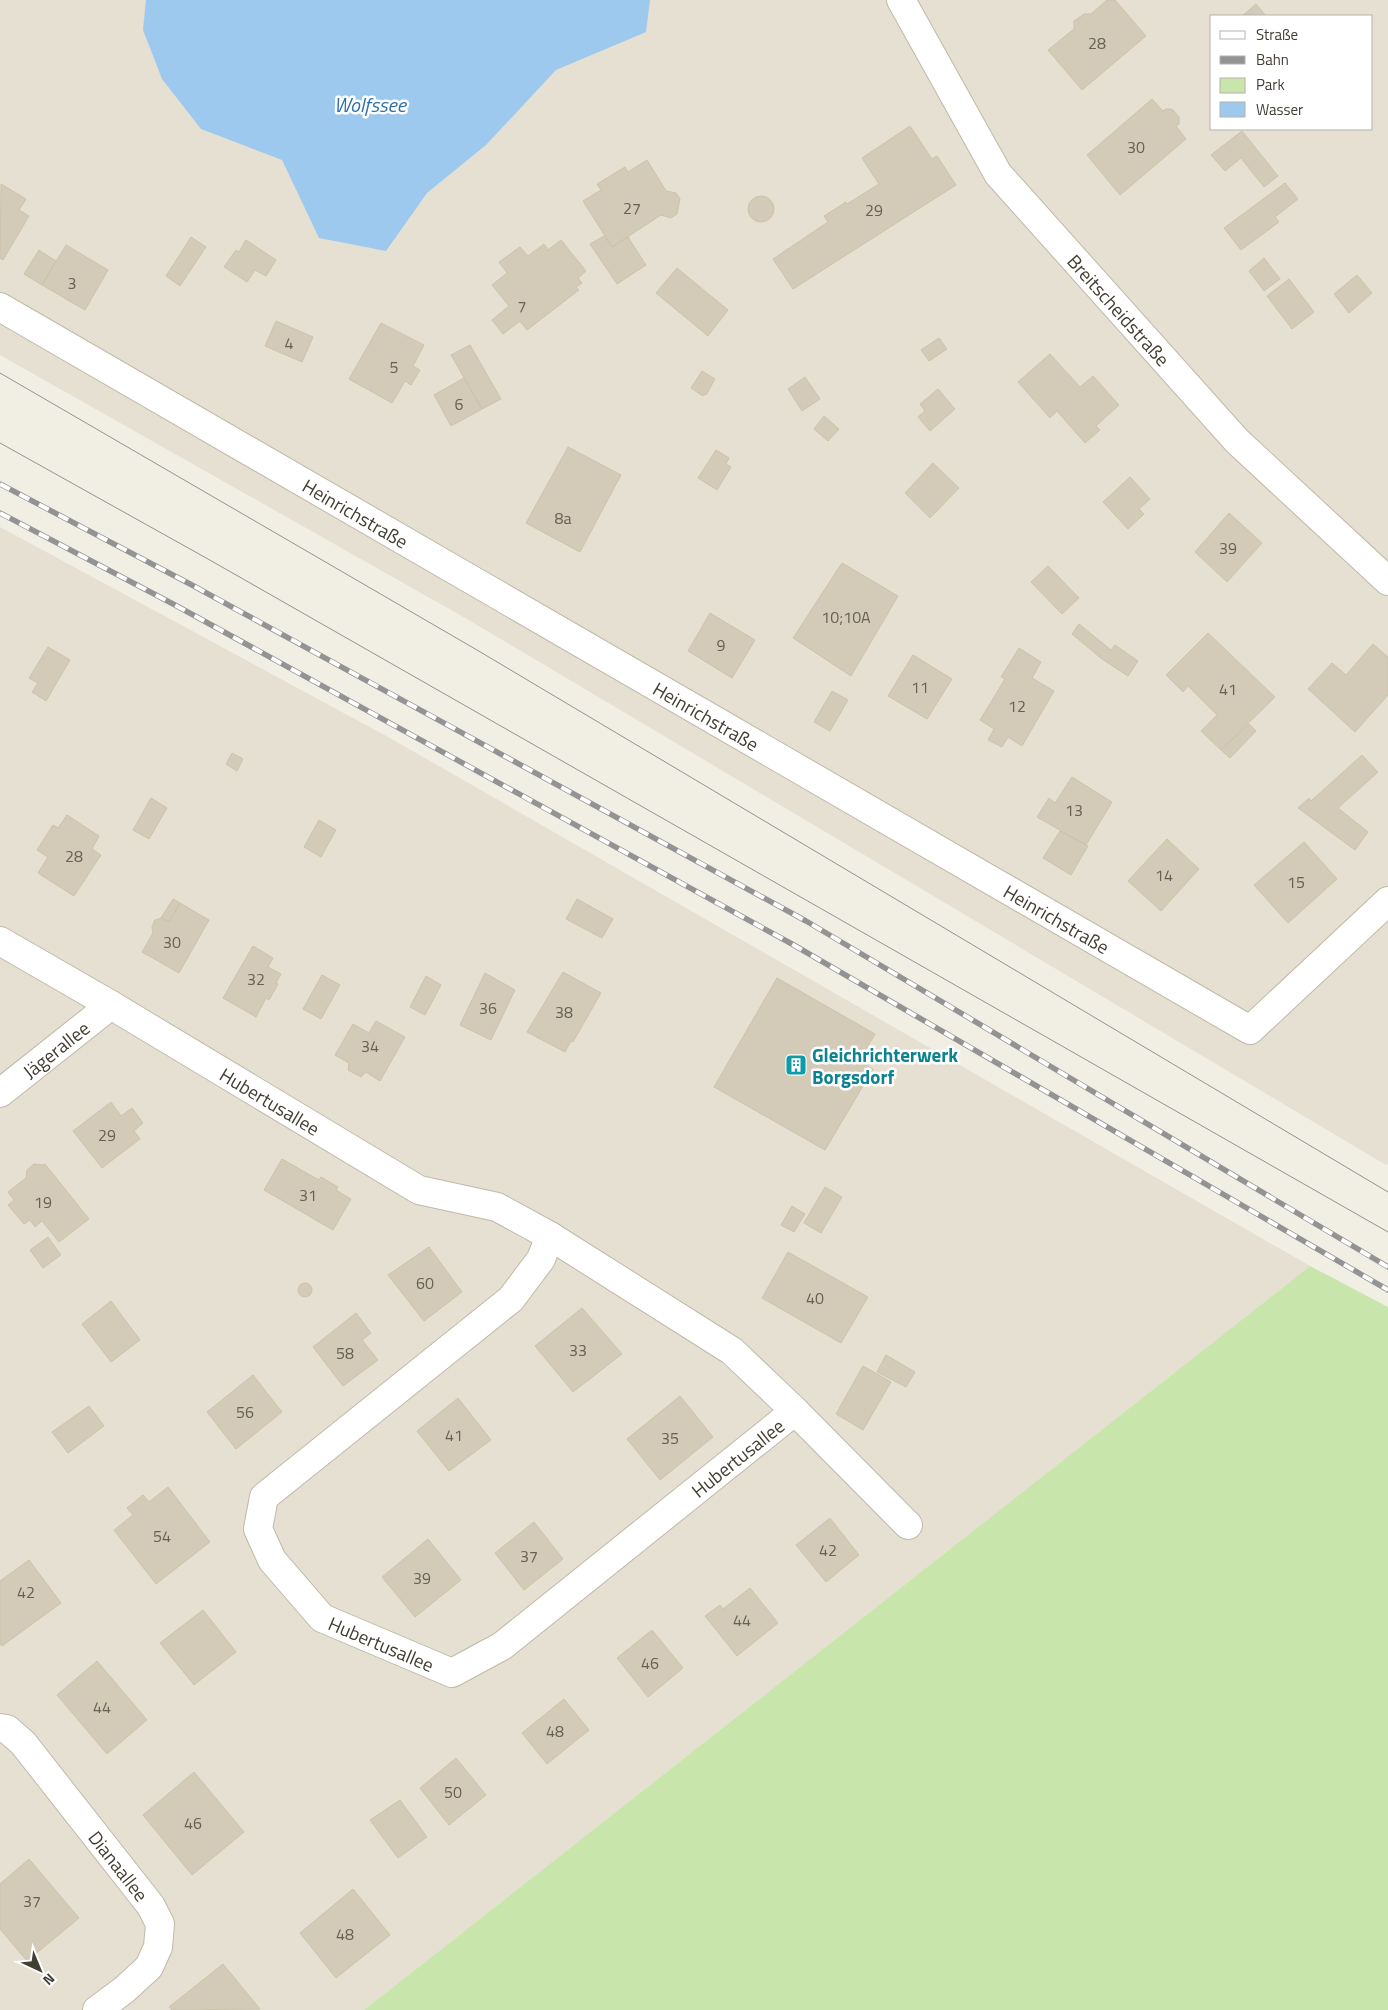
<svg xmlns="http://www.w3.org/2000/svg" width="1388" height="2010" font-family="'Titillium Web',sans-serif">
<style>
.residential{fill:#e5e0d1;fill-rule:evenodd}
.green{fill:#c8e6ab}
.water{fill:#9ec9ef}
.building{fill:#d3cab8;stroke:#cdc2ab}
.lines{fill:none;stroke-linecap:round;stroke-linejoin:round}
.minor-casing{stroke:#bfb9a8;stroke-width:30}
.minor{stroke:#fff;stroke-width:28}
.tram{stroke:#939393;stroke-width:1}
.rail-casing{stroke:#939393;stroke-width:5.5}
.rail{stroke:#fff;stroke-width:4;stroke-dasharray:11;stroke-linecap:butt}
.labels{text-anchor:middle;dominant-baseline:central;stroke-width:5;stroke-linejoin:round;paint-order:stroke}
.number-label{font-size:16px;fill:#676154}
.street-label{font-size:19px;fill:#433e33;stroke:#fff}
.culture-label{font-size:19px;font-weight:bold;fill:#0d838f;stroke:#fff;text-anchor:start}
.water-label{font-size:20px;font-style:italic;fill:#2e71ad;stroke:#fff}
</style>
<rect width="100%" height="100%" fill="#f1eee3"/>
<path class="residential" d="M0,0h1388v1163l-2,2 -919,-546 -467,-264zM1212,16h160v113h-160z
M0,527l390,211 920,528 -946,744h-364z"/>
<path class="green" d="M1310,1266l78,41v703h-1024z"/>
<path class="water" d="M146,0h504l-4,32 -90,38 -70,75 -59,48 -41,58 -67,-13 -37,-78 -81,-31 -39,-50 -19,-49z"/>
<path class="building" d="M1107,0h8l31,36 -64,54 -34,-40 26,-21v-8l10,-7h7z
M1256,4l10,12h-24z
M1152,99l11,12 3,-2h6l7,8v7l-3,2 10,13 -66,56 -33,-40z
M910,126l22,33 5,-3 19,29 -163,104 -20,-30 55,-37 -4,-6 22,-14 1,2 32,-20 -17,-26z
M1242,131l36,45 -14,11 -23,-29 -16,13 -14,-16z
M647,160l19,31 10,2 4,6 -3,15 -6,4 -10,-3 -49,32 -29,-46 18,-11 -4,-6 28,-17 3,5z
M1285,183l13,16 -23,18 4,5 -38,28 -17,-22z
M1,184l25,15 -7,11 10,6 -26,44 -3,-2z
M748 209a13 13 0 1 1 26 0a13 13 0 1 1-26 0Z
M604,236l8,11 16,-10 18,28 -29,19 -27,-40z
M191,237l15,10 -26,39 -14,-10z
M246,240l30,20 -10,16 -11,-6 -8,12 -23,-15 12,-17 3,2z
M561,240l25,31 -8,7 4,5 -6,4 3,3 -52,40 -7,-9 -17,13 -11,-14 17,-14 -17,-21 15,-12 -8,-11 21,-15 8,9 16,-12 4,6z
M66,245l42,25 -23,40 -43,-25z
M39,250l17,11 -14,24 -18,-11z
M1264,258l16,21 -16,12 -15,-20z
M677,268l51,42 -20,26 -52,-43z
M1357,275l15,18 -23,20 -15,-19z
M1289,279l25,33 -22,17 -25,-33z
M276,321l37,16 -11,25 -37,-16z
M381,323l43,22 -11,21 7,4 -9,15 -6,-4 -13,22 -43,-24z
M939,338l8,11 -18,12 -8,-11z
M470,345l31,54 -19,10 -31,-54z
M1050,354l30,33 13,-11 26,29 -23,21 4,4 -15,13 -28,-32 -7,7 -32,-36z
M702,371l13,8 -9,16 -2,-1 -1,2 -12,-8z
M805,377l15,22 -18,12 -14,-22z
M464,378l18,31 -31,17 -17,-31z
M938,389l17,20 -25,22 -12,-14 7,-6 -5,-7z
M824,416l15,13 -11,12 -14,-12z
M568,447l53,28 -41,77 -54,-29z
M716,450l13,8 -3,6 5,3 -14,23 -19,-12z
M933,463l26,25 -29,30 -25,-25z
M1130,477l20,22 -11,10 5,5 -16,15 -25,-27z
M1229,513l33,30 -35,39 -32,-30z
M842,563l56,33 -47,80 -58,-38z
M1048,566l31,32 -17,16 -31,-32z
M710,613l45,27 -23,38 -44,-27z
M1079,624l32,26 4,-5 23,16 -10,15 -26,-17 -30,-25z
M1208,633l67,64 -54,53 -20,-19 16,-16 -29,-29 -5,6 -17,-17z
M1373,644l15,13v38l-33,37 -47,-43 24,-26 14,12z
M48,647l22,13 -24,41 -14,-9 6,-9 -9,-5z
M1019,648l22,14 -9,16 22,13 -32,55 -14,-9 -6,10 -14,-7 6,-11 -14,-9 25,-41 -4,-2z
M913,655l39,24 -25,40 -39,-23z
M832,691l16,9 -18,31 -16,-9z
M1249,724l7,7 -26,27 -9,-8z
M232,753l11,6 -6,12 -11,-7z
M1362,755l16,17 -40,36 30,24 -13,18 -57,-42 11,-10 2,3z
M1072,777l40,25 -26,43 -49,-28 12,-19 6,5z
M151,798l16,10 -18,31 -16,-9z
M67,815l32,21 -7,13 9,6 -27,41 -36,-23 10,-16 -11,-7 16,-25 5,3z
M319,820l17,10 -15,27 -17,-10z
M1060,831l28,15 -17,29 -28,-17z
M1167,839l32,30 -38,42 -33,-30z
M1304,842l33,37 -49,44 -34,-38z
M173,899l7,4 -11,19 -8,-4z
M577,899l36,20 -11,19 -36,-19z
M180,903l29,17 -30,53 -37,-21 11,-19 -1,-6 3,-7 7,-2 7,4z
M253,946l20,12 -5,9 13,7 -5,9 2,1 -9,16 -3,-2 -10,19 -33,-19z
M563,972l38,21 -28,49 -2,-1 -6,11 -38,-20z
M485,973l30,17 -24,50 -31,-15z
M322,975l18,10 -19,34 -18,-10z
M426,976l15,9 -16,30 -15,-8z
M777,978l98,56 -16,27 14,8 -48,81 -111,-63z
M376,1021l29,16 -25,44 -14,-9 -5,5 -13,-7 1,-7 -14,-8 18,-31 16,9z
M111,1102l10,14 11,-8 11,15 -9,8 6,8 -38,29 -29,-37z
M282,1159l37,21 2,-3 17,10 -2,3 15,9 -18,31 -69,-40z
M34,1164l9,1 2,-1 44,55 -30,23 -17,-21 -7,6 -5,-7 -6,4 -16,-19 6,-5 -6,-8 18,-14 1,-8z
M825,1187l17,10 -21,36 -17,-10z
M792,1206l13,8 -11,18 -13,-7z
M48,1237l13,18 -18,13 -13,-18z
M429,1247l33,45 -38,29 -36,-46z
M788,1252l80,45 -27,46 -79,-45z
M298 1290a7 7 0 1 1 14 0a7 7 0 1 1-14 0Z
M111,1301l29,39 -29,22 -29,-38z
M582,1308l40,46 -49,38 -38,-46z
M356,1313l15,20 -9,7 16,20 -35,26 -30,-39z
M886,1355l29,17 -9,15 -29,-15z
M863,1366l28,16 -28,48 -27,-16z
M253,1375l29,37 -46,37 -29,-37z
M680,1396l33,41 -53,43 -33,-41z
M458,1398l33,42 -42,31 -32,-40z
M89,1406l15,20 -36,27 -16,-21z
M168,1487l42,55 -54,42 -42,-54 19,-15 -6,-7 16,-13 6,7z
M830,1518l29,37 -33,27 -30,-37z
M534,1522l29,37 -39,31 -29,-37z
M428,1539l33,41 -46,37 -33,-40z
M29,1560l32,43 -59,43 -2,-2v-63z
M750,1588l28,35 -41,33 -32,-40 15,-11 3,4z
M203,1610l33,42 -42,33 -34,-42z
M652,1630l31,38 -35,29 -31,-39z
M97,1661l50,59 -40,34 -50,-59z
M564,1699l25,31 -42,34 -25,-31z
M456,1758l30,37 -37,30 -29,-37z
M194,1772l50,60 -52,43 -49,-60z
M400,1800l27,37 -29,21 -28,-38z
M29,1859l50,59 -52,43 -27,-32v-45z
M353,1889l37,46 -54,43 -36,-45z
M223,1964l37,45 -88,1 -3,-3z"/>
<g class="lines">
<g class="minor-casing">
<g id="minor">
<path id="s1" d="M901,0l97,174 239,267 151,140"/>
<path id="s2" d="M0,307l1250,723 138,-129"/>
<path id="s3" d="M0,941l111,64 308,185 78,17 53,29 182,115 63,60 113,114"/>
<path id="s4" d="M0,1093l111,-88"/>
<path id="s5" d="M550,1236l-9,23 -30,40 -247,198 -6,32 14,31 50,58 130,55 50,-27 293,-235"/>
<path id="s6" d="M0,1728l7,1 16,14 128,163 9,18 -2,23 -9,20 -25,23 -27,20"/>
</g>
</g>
<use href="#minor" class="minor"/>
<path class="tram" d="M0,373l477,277 911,542
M0,443l208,116 1180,673"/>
<g class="rail-casing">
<path id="rail" d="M0,484l190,100 616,337 582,346
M0,513l175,92 617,339 596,346"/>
</g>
<use href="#rail" class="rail"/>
</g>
<defs>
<g id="building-square" transform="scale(1.125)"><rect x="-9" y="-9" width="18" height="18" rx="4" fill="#0f9aa8" stroke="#fff"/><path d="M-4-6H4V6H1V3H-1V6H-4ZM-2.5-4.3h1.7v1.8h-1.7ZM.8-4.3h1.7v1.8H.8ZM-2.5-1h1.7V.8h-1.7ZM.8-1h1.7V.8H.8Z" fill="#fff"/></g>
</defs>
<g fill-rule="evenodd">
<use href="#building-square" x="796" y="1065"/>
</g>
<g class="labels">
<g class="number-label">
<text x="1097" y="43">28</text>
<text x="1136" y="147">30</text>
<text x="632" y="208">27</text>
<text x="874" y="210">29</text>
<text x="72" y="283">3</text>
<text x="522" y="306">7</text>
<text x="289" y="343">4</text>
<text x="394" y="367">5</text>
<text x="459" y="404">6</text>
<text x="563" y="518">8a</text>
<text x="1228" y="548">39</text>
<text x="846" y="617">10;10A</text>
<text x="721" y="645">9</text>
<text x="920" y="687">11</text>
<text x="1228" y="689">41</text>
<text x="1017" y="706">12</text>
<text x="1074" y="810">13</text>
<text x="74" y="856">28</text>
<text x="1164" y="875">14</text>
<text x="1296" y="882">15</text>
<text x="172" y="942">30</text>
<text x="256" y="979">32</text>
<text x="488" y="1008">36</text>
<text x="564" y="1012">38</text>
<text x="370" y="1046">34</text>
<text x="107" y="1135">29</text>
<text x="308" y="1195">31</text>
<text x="43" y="1202">19</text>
<text x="425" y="1283">60</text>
<text x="815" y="1298">40</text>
<text x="578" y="1350">33</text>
<text x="345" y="1353">58</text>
<text x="245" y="1412">56</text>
<text x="454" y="1435">41</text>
<text x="670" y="1438">35</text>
<text x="162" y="1536">54</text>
<text x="828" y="1550">42</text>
<text x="529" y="1556">37</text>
<text x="422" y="1578">39</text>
<text x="26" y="1592">42</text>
<text x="742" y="1620">44</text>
<text x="650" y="1663">46</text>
<text x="102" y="1707">44</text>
<text x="555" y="1731">48</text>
<text x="453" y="1792">50</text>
<text x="193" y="1823">46</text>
<text x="32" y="1901">37</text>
<text x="345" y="1934">48</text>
</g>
<g class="street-label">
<text stroke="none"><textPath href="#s1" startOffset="381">Breitscheidstraße</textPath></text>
<text stroke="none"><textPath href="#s2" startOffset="411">Heinrichstraße</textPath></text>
<text stroke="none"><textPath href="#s2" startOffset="816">Heinrichstraße</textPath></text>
<text stroke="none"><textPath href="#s2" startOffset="1221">Heinrichstraße</textPath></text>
<text stroke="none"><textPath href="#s4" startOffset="71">Jägerallee</textPath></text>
<text stroke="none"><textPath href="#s3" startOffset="314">Hubertusallee</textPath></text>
<text stroke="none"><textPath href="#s5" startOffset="1034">Hubertusallee</textPath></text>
<text stroke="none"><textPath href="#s5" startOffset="599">Hubertusallee</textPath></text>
<text stroke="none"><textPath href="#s6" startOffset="184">Dianaallee</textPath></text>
</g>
<g class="culture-label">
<text x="812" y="1054">Gleichrichterwerk<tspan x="812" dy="22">Borgsdorf</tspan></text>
</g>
<g class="water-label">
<text x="370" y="104">Wolfssee</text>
</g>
</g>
<rect x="1210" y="15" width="162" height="115" fill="#ffffff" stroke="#b4b2ad"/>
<rect x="1220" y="31" width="25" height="8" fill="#ffffff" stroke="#b4b2ad"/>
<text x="1256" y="40" font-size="15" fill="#433e33">Straße</text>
<rect x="1220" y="56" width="25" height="8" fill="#939393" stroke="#b4b2ad"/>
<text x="1256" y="65" font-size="15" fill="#433e33">Bahn</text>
<rect x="1220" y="78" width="25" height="15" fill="#c8e6ab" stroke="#b4b2ad"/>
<text x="1256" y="90" font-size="15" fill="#433e33">Park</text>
<rect x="1220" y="102" width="25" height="15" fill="#9ec9ef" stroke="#b4b2ad"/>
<text x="1256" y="115" font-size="15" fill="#433e33">Wasser</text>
<g transform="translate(40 1970) rotate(136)" stroke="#ffffff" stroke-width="4" paint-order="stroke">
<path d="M0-4L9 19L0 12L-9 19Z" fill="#433e33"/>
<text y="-8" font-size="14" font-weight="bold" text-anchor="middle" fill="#433e33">N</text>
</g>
</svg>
